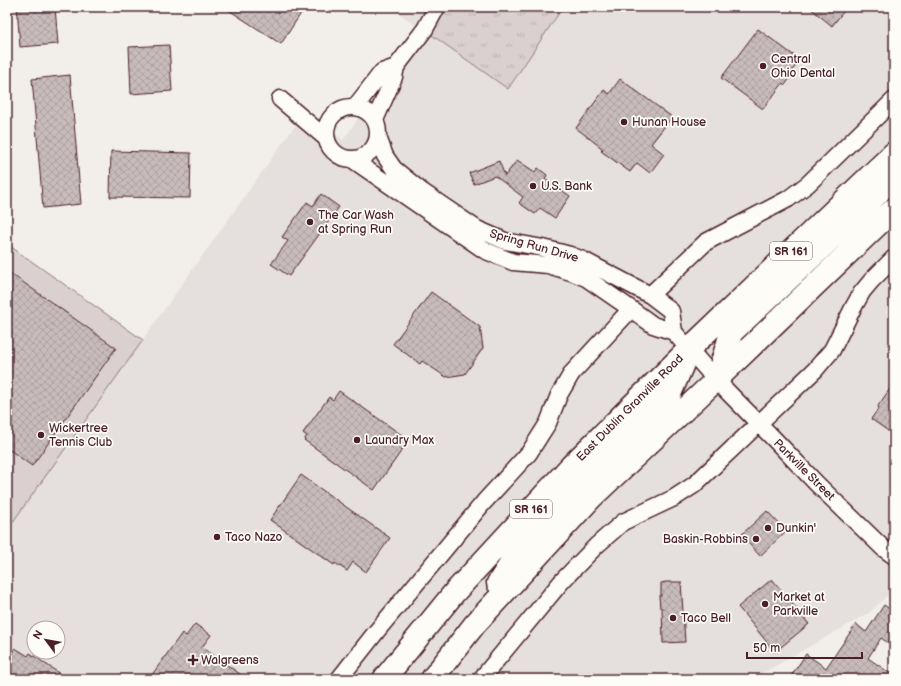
<svg xmlns="http://www.w3.org/2000/svg" width="901" height="686" font-family="'Balsamiq Sans',sans-serif">
<style>
.built{fill:#e5dfdd;fill-rule:evenodd}
.grass{fill:url(#grass-tufts);stroke:#92787d}
.pitch{fill:#d9d0cf;stroke:#92787d}
.building{fill:url(#building-cross-hatch);stroke:#4a1f2b}
.lines{fill:none;stroke-linecap:round;stroke-linejoin:round}
.street-casing{stroke:#4a1f2b;stroke-width:19}
.primary-casing{stroke:#4a1f2b;stroke-width:25}
.street{stroke:#fdfcf7;stroke-width:16}
.primary{stroke:#fdfcf7;stroke-width:22}
.poi-dot{fill:#4a1f2b;stroke:#fdfcf7;stroke-width:1.5}
.labels{text-anchor:middle;dominant-baseline:central;stroke-width:3.5;stroke-linejoin:round;paint-order:stroke}
.shield{fill:#fdfcf7;stroke:#806168;stroke-width:1}
.shield-label{font-size:11px;font-weight:bold;fill:#4a1f2b}
.poi-label{font-size:12px;fill:#4a1f2b;stroke:#fdfcf7;text-anchor:start}
.street-label{font-size:12px;fill:#4a1f2b;stroke:#fdfcf7}
</style>
<defs>
<pattern id="grass-tufts" width="24" height="20" patternUnits="userSpaceOnUse"><rect width="24" height="20" fill="#d9d0cf"/><path d="M3 7l-1-3M5 7V3M7 7l1-3M15 17l-1-3M17 17v-4M19 17l1-3" fill="none" stroke="#bcb2b2"/></pattern>
<pattern id="building-cross-hatch" width="8" height="8" patternUnits="userSpaceOnUse"><rect width="8" height="8" fill="#c8bbbb"/><path d="M0 0l8 8M0 8l8-8" fill="none" stroke="#ada0a1"/></pattern>
</defs>
<rect width="100%" height="100%" fill="#f2efeb"/>
<filter id="ink" filterUnits="userSpaceOnUse"><feTurbulence type="fractalNoise" baseFrequency=".025" numOctaves="2"/><feDisplacementMap in="SourceGraphic" scale="8" xChannelSelector="R" yChannelSelector="G"/><feConvolveMatrix kernelMatrix="1 2 1 2 8 2 1 2 1" color-interpolation-filters="sRGB"/></filter>
<g filter="url(#ink)">
<path class="built" d="M390,7h56l-17,26 79,56 55,-82h331v582l-25,24 -117,66h-745v-149l297,-417 39,27 79,-110zM34,628h24v24h-24z"/>
<path class="grass" d="M446,7h117l-55,82 -79,-56z"/>
<path class="pitch" d="M7,244l136,96 -136,190z"/>
<path class="building" d="M17,7h38l3,37 -38,3z
M224,7h81l-24,37z
M809,7h38l-15,19z
M758,29l42,31 -9,12 2,2 -8,11 -2,-2 -20,26 -42,-31z
M169,45l3,46 -41,3 -2,-47z
M70,75l11,129 -38,4 -11,-129z
M620,79l52,38 -21,27 13,10 -14,19 -13,-10 -7,9 -29,-21 2,-2 -27,-21 28,-38 5,4z
M111,151l80,2 -1,45 -80,-1z
M517,160l18,12 3,-4 9,7 -2,4 25,17 -15,22 -15,-10 -5,6 -16,-11 4,-6 -28,-21 -21,8 -5,-11 30,-12 6,15z
M321,194l18,13 -50,69 -18,-12 17,-23 -6,-4 25,-35 6,4z
M7,271l109,77 -84,118 -25,-18z
M431,292l49,35 3,21 -18,26 -19,3 -24,-16 -2,3 -27,-20z
M894,383v52l-23,-16 8,-11 -1,-2z
M339,391l70,49 -35,50 -70,-50 3,-4 -4,-3 26,-36 4,3z
M301,475l89,63 -24,34 -13,-10 -6,9 -12,-8 -1,2 -64,-45z
M767,511l19,20 -26,25 -19,-21z
M772,579l37,45 -34,28 -37,-45z
M666,582h15l4,60 -22,1 -1,-35h-2l-1,-12h2v-13z
M884,605l10,7v35l-13,-9 -13,20 26,18v3h-105l17,-25 20,14 30,-44 10,8z
M195,624l16,11 -9,12 45,32h-98l33,-46 4,3z
M15,648l13,8 2,-3 37,26h-60v-20z"/>
<g class="lines">
<g class="street-casing">
<path id="street" d="M280,99l47,40
M355,107l27,-35 14,-5
M326 133a26 26 0 1 1 52 0a26 26 0 1 1-52 0Z
M375,120l19,-43 2,-10 29,-38 12,-22
M378,137l7,19 9,13 26,21 57,39 28,12 38,7 27,7 13,5 67,35 21,16 3,21
M353,160l131,90 29,12 35,3 23,7 15,6 45,31 22,16 21,7 42,48 59,60 42,44 66,64 11,8
M650,295l56,-53 82,-43 20,-15 86,-84
M339,679l37,-47 108,-130 45,-49 19,-30 11,-28 13,-22 59,-64
M481,679l81,-98 34,-35 27,-24 51,-24 20,-13 121,-115 17,-20 21,-42 9,-16 10,-12 22,-22"/>
</g>
<g class="primary-casing">
<path id="primary" d="M717,378l14,-45 135,-127 28,-30
M498,583l25,-38 147,-151 15,-35
M384,679l70,-86 117,-127 118,-117 205,-196
M432,679l43,-55 116,-126 125,-118 178,-171"/>
</g>
<use href="#street" class="street"/>
<use href="#primary" class="primary"/>
</g>
</g>
<g class="poi-dot">
<circle cx="763" cy="66" r="4"/>
<circle cx="624" cy="122" r="4"/>
<circle cx="533" cy="186" r="4"/>
<circle cx="310" cy="222" r="4"/>
<circle cx="41" cy="435" r="4"/>
<circle cx="357" cy="440" r="4"/>
<circle cx="768" cy="528" r="4"/>
<circle cx="217" cy="537" r="4"/>
<circle cx="756" cy="539" r="4"/>
<circle cx="765" cy="604" r="4"/>
<circle cx="673" cy="618" r="4"/>
<path d="M191 654h4v4h4v4h-4v4h-4v-4h-4v-4h4z"/>
</g>
<g class="labels">
<g class="shield">
<rect x="770" y="242" width="42" height="18" rx="3"/>
<rect x="510" y="500" width="42" height="18" rx="3"/>
</g>
<g class="shield-label">
<text x="791" y="251">SR 161</text>
<text x="531" y="509">SR 161</text>
</g>
<g class="poi-label">
<text x="771" y="59">Central<tspan x="771" dy="14">Ohio Dental</tspan></text>
<text x="632" y="122">Hunan House</text>
<text x="541" y="186">U.S. Bank</text>
<text x="318" y="215">The Car Wash<tspan x="318" dy="14">at Spring Run</tspan></text>
<text x="49" y="428">Wickertree<tspan x="49" dy="14">Tennis Club</tspan></text>
<text x="365" y="440">Laundry Max</text>
<text x="776" y="528">Dunkin'</text>
<text x="225" y="537">Taco Nazo</text>
<text x="748" y="539" text-anchor="end">Baskin-Robbins</text>
<text x="773" y="597">Market at<tspan x="773" dy="14">Parkville</tspan></text>
<text x="681" y="618">Taco Bell</text>
<text x="201" y="660">Walgreens</text>
</g>
<g class="street-label">
<text transform="translate(534 246) rotate(16)">Spring Run Drive</text>
<text transform="translate(630 408) rotate(-45)">East Dublin Granville Road</text>
<text transform="translate(804 470) rotate(45)">Parkville Street</text>
</g>
</g>
<rect width="901" height="686" fill="none" stroke="#fdfcf7" stroke-width="24"/>
<rect x="12" y="12" width="877" height="662" fill="none" stroke="#4a1f2b" stroke-width="1.5" filter="url(#ink)"/>
<g transform="translate(46 640) rotate(302)"><circle r="19" fill="#fdfcf7" stroke="#b5a4a5"/>
<path d="M0-3L7 15L0 10L-7 15Z" fill="#4a1f2b"/>
<text y="-6" font-size="11" font-weight="bold" text-anchor="middle" fill="#4a1f2b">N</text>
</g>
<path d="M747 652v6h115v-6" fill="none" stroke="#4a1f2b" stroke-width="2"/>
<text x="753" y="652" font-size="12" fill="#4a1f2b" stroke="#fdfcf7" stroke-width="3" paint-order="stroke">50 m</text>
</svg>
